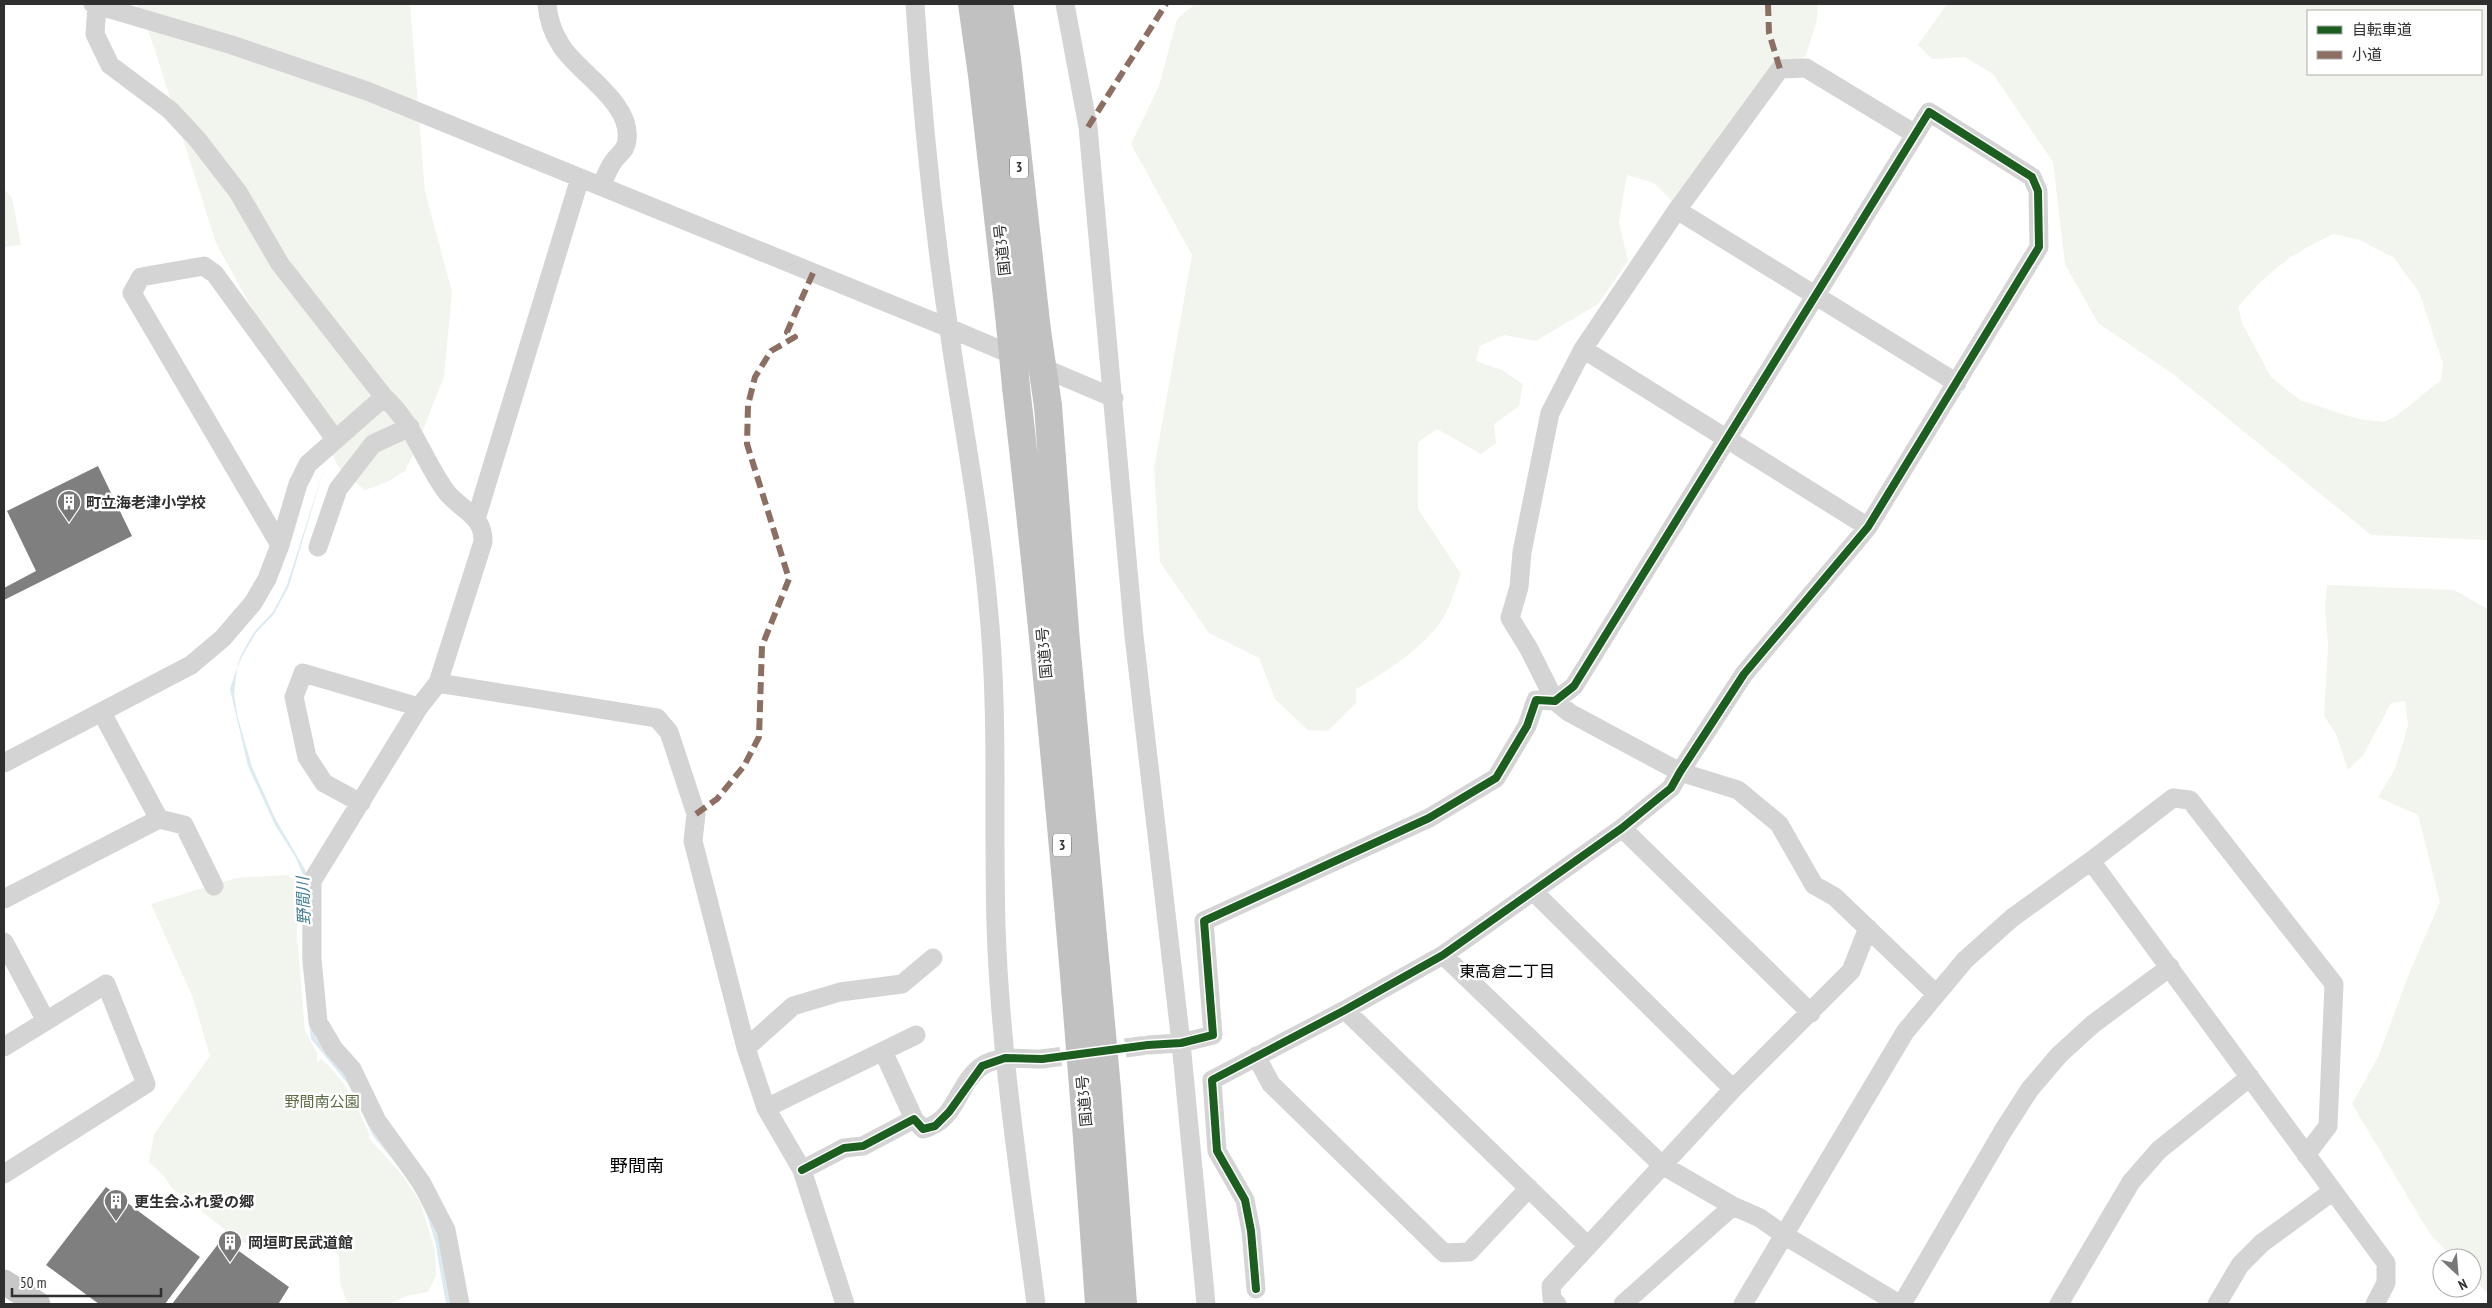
<svg xmlns="http://www.w3.org/2000/svg" width="2492" height="1308" font-family="'PT Sans Narrow','Noto Sans JP',sans-serif">
<style>
.green{fill:#f2f5ed;fill-rule:evenodd}
.water{fill:#dbebf1}
.building{fill:#7f7f7f}
.lines{fill:none;stroke-linecap:round;stroke-linejoin:round}
.minor-tunnel{stroke:#d5d5d5;stroke-width:19;stroke-dasharray:19 9;stroke-linecap:butt}
.minor{stroke:#d4d4d4;stroke-width:19}
.major{stroke:#c7c7c7;stroke-width:25}
.highway{stroke:#c1c1c1;stroke-width:28}
.highway-bridge{stroke:#c1c1c1;stroke-width:28}
.quiet{stroke:#8d6e63;stroke-width:6;stroke-dasharray:12 6;stroke-linecap:butt}
.cycleway-casing{stroke:#fff;stroke-width:11}
.cycleway{stroke:#1b5e20;stroke-width:8}
.labels{text-anchor:middle;dominant-baseline:central;stroke-width:5;stroke-linejoin:round;paint-order:stroke}
.shield{fill:#fff;stroke:#6d6d6d;stroke-width:1}
.shield-label{font-size:14px;font-weight:bold;fill:#2f2f2f}
.street-label{font-size:15px;fill:#2f2f2f;stroke:#fff}
.poi-label{font-size:15px;font-weight:bold;fill:#2f2f2f;stroke:#fff;text-anchor:start}
.park-label{font-size:15px;fill:#596a3e;stroke:#fff}
.water-label{font-size:16px;font-style:italic;fill:#3f7c90;stroke:#fff}
.neighbourhood-label{font-size:16px;fill:#000;stroke:#fff}
.quarter-label{font-size:18px;fill:#000;stroke:#fff}
</style>
<rect width="100%" height="100%" fill="#fff"/>
<path class="green" d="M137,4h273l15,187 27,101 -8,85 -28,71 -11,23 -18,11 -22,8 -24,-19 -125,-228 -65,-205z
M1195,4h623l-1,16 -11,35 -60,47 -73,100 -19,-19 -27,-8 -8,47 9,39 -30,43 -62,37 -32,-6 -24,11 -4,15 26,9 21,14 -4,22 -25,18 2,19 -15,11 -44,-25 -19,13v67l43,65c-6,14 -10,31 -18,44 -16,27 -59,56 -87,71v14l-28,28 -20,-1 -33,-31 -16,-41 -50,-25 -49,-71 -6,-93 38,-214 -61,-111 28,-58 18,-67z
M1947,4h541v536l-117,-5 -198,-161 -75,-51 -33,-59 -12,-102 -60,-88 -28,-17 -33,2 -14,-14zM2481,11v63h-173v-63zM2333,234l27,6 34,18 25,34 24,72 -2,16 -46,37 -11,5 -26,-3 -58,-19 -29,-23 -29,-54 -4,-16c31,-37 52,-52 95,-73z
M4,189l8,9 9,47 -17,2z
M2327,585l127,5 34,19v685l-16,-17v-19h-19l-23,-24 -78,-130 27,-49 29,-79 32,-74 -22,-87 -40,-18 17,-28 13,-43 -3,-25 -14,2 -27,51 -16,16 -12,-36 -12,-18 4,-70 -3,-39z
M286,875l13,7 -2,55 8,94 12,22v9l4,-3c26,21 35,49 50,77l-3,1 35,39 18,28 14,47 1,25 -8,16 -21,4 -18,8h-41l-8,-20 -1,-29 -16,-13 -59,6 -23,-6 -69,-54 -8,-12 -15,-14 5,-28 56,-78 -17,-58 -42,-94 85,-26z"/>
<path class="water" d="M325,465l-36,121 -15,28 -18,19 -13,22 -6,13 -3,26 4,24 14,49 23,51 32,55 8,164 33,40 91,149 14,78h-7l-11,-63 -12,-38 -25,-37 -25,-30 -25,-52 -37,-45 -9,-79 1,-85 -7,-17 -21,-33 -27,-59 -18,-77 11,-34 13,-23 19,-20 14,-27z"/>
<path class="building" d="M98,466l34,70 -128,64v-12l32,-17 -29,-60z
M106,1187l94,70 -35,47h-66l-53,-39z
M222,1239l67,48 -10,16 2,1h-109z"/>
<g class="lines">
<path class="minor-tunnel" d="M1042,1059l106,-14"/>
<path class="minor" d="M93,4l139,41 135,46 582,237 165,70
M547,4c1,15 7,31 15,43 18,27 70,56 65,93 -1,11 -8,13 -14,22 -5,7 -8,16 -12,24
M915,4c7,109 18,218 34,326 13,91 31,182 39,274 11,107 5,214 8,321 4,127 24,254 40,379
M1065,4l23,123 46,509 47,407 25,261
M97,5l-2,29 15,31 60,45 27,29 41,53 42,72 104,133c29,26 39,62 61,93 14,20 39,24 38,52l-45,141 -19,24 -107,174v78l6,63 16,27 18,20 25,52 44,61 25,48 14,74
M1915,134l-109,-66 -26,1 -103,141 -94,139 -33,64 -28,139 -3,35 -9,31 19,31 26,52 15,12 110,59 58,18 41,34 35,61 21,12 100,96
M1677,210l280,173
M1583,349l285,178
M476,519l104,-341
M280,545l-148,-252 9,-16 63,-11 11,8 120,165
M318,547l20,-58 35,-45 37,-17
M438,683l219,35 12,14 27,82 -3,27 53,207 20,60 36,62 43,134
M4,763l187,-98 32,-27 30,-35 14,-24 13,-34 18,-61 10,-20 76,-67
M361,803l-37,-20 -17,-26 -13,-60 9,-24 116,34
M159,819l25,6 30,61
M1622,828l189,185
M2091,861l295,402v20l-11,21
M1534,892l199,197
M4,899l155,-80 -57,-106
M4,942l42,79
M1443,955l219,210 71,41 27,12 24,17 115,69
M1345,1010l243,236 145,-157 118,-118 17,-43
M1148,1045l33,-2 32,-8 -9,-114 225,-103 67,-40 31,-52 9,-26 19,1 19,-15 355,-574 103,65 6,14 1,56 -171,280 -124,147 -64,98 -9,16 -49,40 -179,127 -98,55 -133,70 5,71 28,49 6,31 5,58
M4,1047l102,-63 40,100 -142,90
M746,1048l47,-42 47,-14 62,-8 31,-26
M883,1051l31,68
M1256,1056l15,28 173,169 25,-1 60,-64
M766,1108l150,-73
M802,1170l42,-22 19,-2 51,-27 9,10c34,-8 34,-46 59,-63 16,-11 41,-7 60,-7
M1557,1304l-5,-5 -1,-13 37,-40
M1623,1304l110,-98
M1743,1304l162,-272 60,-72 47,-42 79,-57 82,-63 17,2 144,184 -6,142 -22,29
M1902,1304l101,-173 27,-42 29,-34 34,-31 77,-57
M2059,1304l72,-122 28,-32 91,-73
M2217,1304l23,-39 22,-22 71,-52"/>
<path class="major" d="M4,1282l34,22"/>
<path class="highway" d="M972,4l10,71 28,249
M999,4l8,55 30,272
M1016,387c35,305 62,611 83,917
M1048,406l18,236 41,447 16,215"/>
<path class="highway-bridge" d="M1010,324l6,63
M1037,331l11,75"/>
<path class="quiet" d="M1768,4l1,29 11,36
M1088,127l78,-123
M696,814l21,-15 27,-33 15,-29 3,-91 27,-67 -42,-135 1,-39 7,-28 16,-26 24,-14 -8,-5 26,-59"/>
<g class="cycleway-casing">
<path id="cycleway" d="M802,1170l42,-22 19,-2 51,-27 9,10 12,-3 14,-14 33,-46 23,-8 37,1 106,-14 33,-2 32,-8 -9,-114 225,-103 67,-40 31,-52 9,-26 19,1 19,-15 355,-574 103,65 6,14 1,56 -171,280 -124,147 -64,98 -9,16 -49,40 -179,127 -98,55 -133,70 5,71 28,49 6,31 5,58"/>
</g>
<use href="#cycleway" class="cycleway"/>
</g>
<defs>
<g id="building-pin" transform="scale(1.25)"><path d="M0 17L-7.5 6A9.5 9.5 0 1 1 7.5 6Z" fill="#787878" stroke="#fff"/><path d="M-4-6H4V6H1V3H-1V6H-4ZM-2.5-4.3h1.7v1.8h-1.7ZM.8-4.3h1.7v1.8H.8ZM-2.5-1h1.7V.8h-1.7ZM.8-1h1.7V.8H.8Z" fill="#fff"/></g>
</defs>
<g fill-rule="evenodd">
<use href="#building-pin" x="69" y="502"/>
<use href="#building-pin" x="116" y="1201"/>
<use href="#building-pin" x="230" y="1242"/>
</g>
<g class="labels">
<g class="shield">
<rect x="1010" y="155.5" width="18" height="23" rx="4"/>
<rect x="1053" y="833.5" width="18" height="23" rx="4"/>
</g>
<g class="shield-label">
<text x="1019" y="167">3</text>
<text x="1062" y="845">3</text>
</g>
<g class="street-label">
<text transform="translate(1002 250) rotate(-96)">国道3号</text>
<text transform="translate(1044 653) rotate(-95)">国道3号</text>
<text transform="translate(1084 1101) rotate(-95)">国道3号</text>
</g>
<g class="poi-label">
<text x="86" y="502">町立海老津小学校</text>
<text x="134" y="1201">更生会ふれ愛の郷</text>
<text x="248" y="1242">岡垣町民武道館</text>
</g>
<g class="park-label">
<text x="322" y="1101">野間南公園</text>
</g>
<g class="water-label">
<text transform="translate(303 901) rotate(-92)">野間川</text>
</g>
<g class="neighbourhood-label">
<text x="1507" y="971">東高倉二丁目</text>
</g>
<g class="quarter-label">
<text x="637" y="1165">野間南</text>
</g>
</g>
<rect width="2492" height="1308" fill="none" stroke="#2f2f2f" stroke-width="10"/>
<rect x="2307" y="10" width="175" height="65" fill="#ffffff" stroke="#acacac"/>
<rect x="2317" y="26" width="25" height="8" fill="#1b5e20" stroke="#acacac"/>
<text x="2352" y="35" font-size="15" fill="#2f2f2f">自転車道</text>
<rect x="2317" y="51" width="25" height="8" fill="#8d6e63" stroke="#acacac"/>
<text x="2352" y="60" font-size="15" fill="#2f2f2f">小道</text>
<g transform="translate(2457 1273) rotate(154)"><circle r="24" fill="#ffffff" stroke="#acacac"/>
<path d="M0-4L9 19L0 12L-9 19Z" fill="#787878"/>
<text y="-8" font-size="14" font-weight="bold" text-anchor="middle" fill="#2f2f2f">N</text>
</g>
<path d="M12 1288v8h149v-8" fill="none" stroke="#2f2f2f" stroke-width="2.5"/>
<text x="20" y="1288" font-size="15" fill="#2f2f2f" stroke="#ffffff" stroke-width="4" paint-order="stroke">50 m</text>
</svg>
